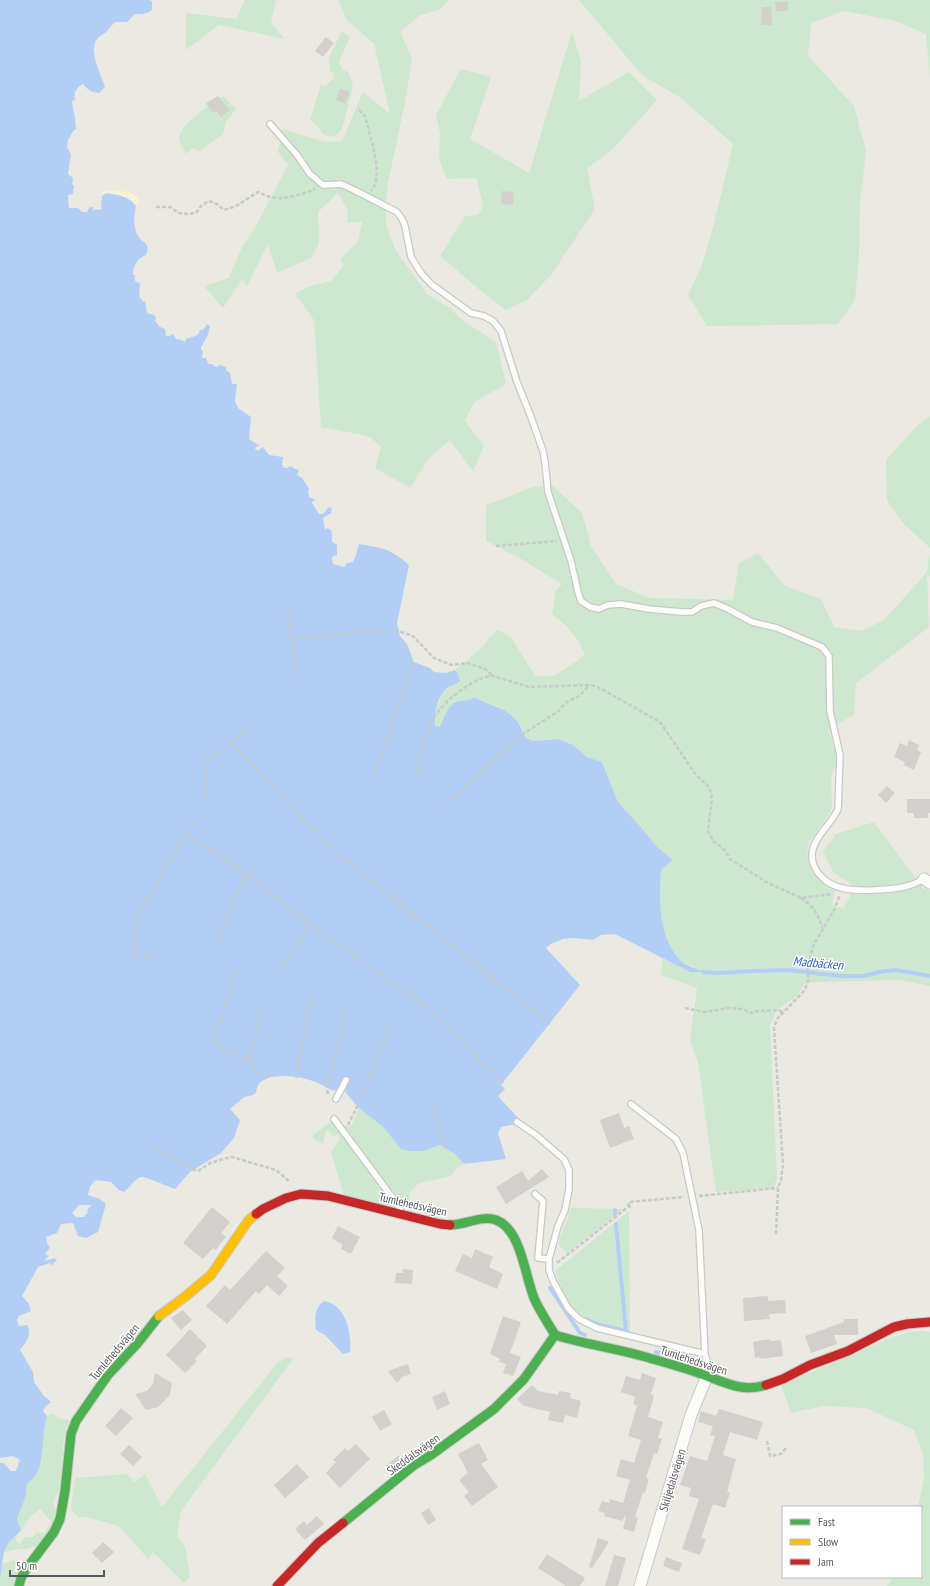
<svg xmlns="http://www.w3.org/2000/svg" width="930" height="1586" font-family="'PT Sans Narrow',sans-serif">
<style>
.green{fill:#cee8cf;fill-rule:evenodd}
.sand{fill:#f5f3d4}
.water{fill:#b3cef6;fill-rule:evenodd}
.lines{fill:none;stroke-linecap:round;stroke-linejoin:round}
.stream{stroke:#b3cef6;stroke-width:4}
.building{fill:#d1d0cc}
.lane-casing{stroke:#c8c8c7;stroke-width:8}
.street-casing{stroke:#c8c8c7;stroke-width:13}
.fast-casing{stroke:#c9c8c8;stroke-width:11}
.slow-casing{stroke:#c9c8c8;stroke-width:11}
.jam-casing{stroke:#c9c8c8;stroke-width:11}
.path{stroke:#c5cbc9;stroke-width:2.5;stroke-dasharray:4 2;stroke-linecap:butt}
.lane{stroke:#fcfcfb;stroke-width:5.5}
.street{stroke:#fcfcfb;stroke-width:11}
.fast{stroke:#4caf50;stroke-width:9}
.slow{stroke:#ffc107;stroke-width:9}
.jam{stroke:#c62828;stroke-width:9}
.labels{text-anchor:middle;dominant-baseline:central;stroke-width:3;stroke-linejoin:round;paint-order:stroke}
.street-label{font-size:12px;fill:#585a61;stroke:#fff}
.water-label{font-size:13px;font-style:italic;fill:#3463cd;stroke:#fff}
</style>
<rect width="100%" height="100%" fill="#eae9e2"/>
<path class="green" d="M245,0h31l-5,23 14,16 -66,-14 -33,25v-37l50,6z
M338,0h111l-10,10 -19,5 -20,17 12,26 -7,44 -18,86 -1,37 10,26 31,43 24,15 12,12 33,21 10,42 -32,18 -9,19 19,25 -11,25 -23,-31 -21,18 -19,30 -35,-20 6,-22 -13,-10 -47,-9 -7,-107 -19,-26 15,-8 21,-5 13,-16 -4,-6 18,-17 4,-20 -15,1 1,-12 -10,-18 -20,19 1,31 -8,15 -34,15 -9,-29 -21,42 -5,-7 -19,29 -19,-22 25,-8 13,-31 14,-21 32,-61 -10,-13 5,-23 42,13 17,-1 21,-49 27,22 -16,-70 -27,-24z
M579,0h351v77l-4,-43 -30,-13 -52,-10 -33,12 -3,33 46,50 12,45 -6,52 -1,52 -4,45 -17,24 -131,2 -19,-31 14,-30 12,-41 19,-80 -52,-46 -39,-23z
M342,31l8,6 -11,25 4,8 5,2 5,14 -11,43 -8,8 -10,-2 -6,-8 -8,-7 11,-35 4,2 9,-9v-5l-4,-2 -1,-14z
M572,31l9,30 -2,40 50,-29 28,28 -44,49 -26,19 8,41 -44,66 -24,25 -21,10 -25,-19 -41,-35 25,-40 13,-1 5,-7 -6,-30 -30,1 -8,-20 1,-26 -4,-18 25,-46 30,8 -21,62 59,34z
M223,96l13,13 -10,13 -3,12 -23,17 -8,-3 -6,6c-2,-4 -6,-10 -7,-14 -2,-14 34,-37 44,-44z
M930,416v132l-28,-26 -15,-22 -1,-40 30,-33z
M553,486l29,27 9,33 25,38 34,14 83,2 6,-37 19,-10 27,33 36,13 13,28 27,4 23,-11 43,-48 3,-20v25l-3,-4 2,54 -73,56 -2,32 -26,14 8,23v14l-5,10 1,30 -4,10 -19,26 -2,14 5,17 23,18 -3,13 11,5 8,-15v-10l-17,-11 -11,-21 13,-18 38,-12 49,66 7,3v95l-31,-6 -83,2 -12,2 -6,11 -21,15 -7,16 7,152 -4,10 -57,4 -18,-130 -8,-21 7,-53 -36,-13 2,-16 27,13 5,-5 -13,-5 -12,-14 -8,-25 -3,-27 2,-26 12,-10 -16,-13 -17,-21 -22,-24 -16,-40 -15,-5 -14,-12 -14,-6 -26,2 -7,-3 -6,-13 -6,-6 -18,-14 -12,-3 -9,-4c-6,3 -10,2 -16,3 -11,2 -15,18 -19,26l-5,-1c0,-17 3,-35 20,-41l3,-11 -3,-4 28,-23 5,-8 10,-9 13,7 24,39h19l23,-15 8,-7c-10,-20 -16,-27 -33,-40l4,-24 6,-6 -44,-27 -32,-16v-36l47,-18z
M359,1108l24,19 18,22 39,-4 15,9 9,10 -8,4 -3,6 -6,3 -28,6 -9,9 -1,8 -6,8 -59,-12 -13,-44 9,-14 -2,-4 -4,3 -7,-7 -3,6v8l-8,-3 -4,-5 25,-19 6,8 6,2 3,-2z
M571,1208l52,1 -56,44 -9,-9z
M629,1211l1,122c-7,0 -14,-3 -22,-5 -34,-9 -41,-26 -53,-57z
M922,1331l8,1v254h-43l6,-9h28v-70h-3l6,-29 -1,-24 -9,-24 -48,-22 -43,-2 -32,7 -10,-28 105,-45 23,-8z
M288,1357l5,2 -112,152 -4,25 8,11 5,29 -6,7 -31,-31 -4,8 -30,-34 -33,-9h-8l-7,-8 4,-31 51,-4 9,8 10,-8 17,33 116,-145z
M45,1407l-2,4 4,5 5,-3 9,6 9,1 -4,9 -3,16 -2,42 -8,15 3,9 -3,15 -15,20 -11,3h-8l-15,3 -4,-2v-87h3l8,8h5l4,-12c13,-7 17,-37 19,-51zM40,1509l12,13 -8,11 -7,-1 -4,5h-8l-6,8 -3,-4v-4l14,-20z
M28,1560l-11,26h-17v-23l2,1 9,-3z"/>
<path class="sand" d="M107,190c9,0 29,0 32,11l-3,5c-7,-10 -19,-12 -30,-13l-4,3 1,-4z"/>
<path class="water" d="M0,0h150l2,2v8c-5,4 -10,5 -17,4l-8,8h-12c-3,3 -5,6 -8,9 -2,3 -7,4 -10,8 -9,12 4,35 8,48l-6,6c-8,-1 -11,-3 -16,-9 -6,2 -10,10 -8,16l-3,1c1,9 4,19 4,28l-3,2 -5,9 -1,7 4,7 -3,20 5,4 -1,6 2,2 -1,8 -5,1v1l1,12h9l4,4h5l3,-5h3v5l2,-3 6,1 1,-14 4,-3c11,2 23,3 30,13 -2,9 -3,19 1,28 5,11 14,7 9,21 -8,3 -13,10 -13,20h2v6l3,2 2,-1c0,8 -4,16 5,20v-2l2,13 7,2 2,3 -1,3 5,6 5,2 1,7h4l3,-2 3,5 6,1 3,2 1,-3 12,-4 2,-5h3l4,-6 3,2 -2,9 -7,12v3l2,1 -1,7h4l2,6h4l4,3 4,-2 6,2v3l4,3 2,11h5l-2,17 3,7 13,9 -2,22 11,7h-3l-2,3 3,2 5,-4 6,8 14,2 -1,7 2,4h4l1,-2 2,1 1,-2 1,3 6,2 -2,5 5,3 8,12h-2l1,7 7,3 -3,1 -1,2 7,11h4l6,-7 3,1 -1,5 -8,5 2,12 2,-2c8,3 4,8 5,14l5,3v10l-5,2v2l1,5 11,3 3,-4 6,-1 3,-7 3,-11c24,4 32,5 50,21l-12,58 3,13 7,8 7,18 16,6 4,4 12,1 9,-3 3,4 2,7c-3,3 -8,4 -11,6 -13,9 -14,25 -14,39l5,1c4,-9 8,-24 19,-26 7,-1 10,0 15,-4 19,11 31,8 45,27 3,4 4,10 7,14l7,3 26,-2 14,6 14,12 15,5 16,40 22,24 17,21 16,13 -12,10c-2,30 -3,67 20,91 5,5 15,7 22,11h-13l-75,-38 -14,1 -8,5 -21,-2 -9,1 -12,5 -5,4 34,37 -79,100 4,4 -7,7 21,23 -3,5 -15,3 -3,6 8,26 -42,5 -9,-10 -15,-9 -17,6h-14l-8,-2 -18,-22 -24,-19 -14,-16 3,-11 -5,-1 -6,11c-7,-1 -11,-4 -17,-7 -14,-7 -40,-11 -54,-5 -7,3 -9,6 -10,14l-3,2 -9,2 -14,12 10,11 -6,18 -13,15 -31,19 -15,17c-6,-2 -30,-13 -34,-12 -6,2 -12,11 -17,15l-5,-2 -8,-8 -15,-2 -6,6 -2,9 12,4 6,5 -8,28 -12,6 -8,-2 -5,-13 -12,1 -4,9 -11,4 1,6 3,5 -5,6 4,2 -5,5 11,-3 2,4h-3l-1,4 -3,-3 -12,4 -16,29 7,8 2,7 -12,5 -2,4 2,6 8,-1c5,10 0,16 -7,25l13,22 1,10 10,14 7,6 -6,5 -2,4 4,5c-5,15 -3,47 -11,59 -2,3 -6,6 -9,9l-1,11 -9,24 4,11 -12,12 -5,10 -4,27v-116h3l8,8h5l4,-11 -7,-4 -13,2zM79,1205h13l-5,5 1,2 -4,5h-8l-4,-4z
M324,1301c22,3 28,33 26,51l-7,2 -18,-19 -9,-5c-1,-12 -2,-22 8,-29z"/>
<g class="lines">
<path class="stream" d="M703,972l16,1 34,-2 35,-1 53,6h23l15,-4 17,-2 34,6
M615,1210v4
M550,1288l30,45 5,2
M586,1319l11,5 29,7 -10,-107
M656,1352l42,11"/>
</g>
<path class="building" d="M788,1v10h-12l-1,-9z
M762,7h9l1,18h-11z
M326,37l8,6 -11,14 -8,-6z
M340,88l10,4 -5,12 -9,-4z
M218,96l12,14 -9,7 -5,-6 -3,2 -7,-10z
M502,191l12,1 -1,13 -12,-1z
M909,740l10,5 -2,5 4,2 -7,18 -10,-5 1,-3 -11,-5 6,-14 7,3z
M887,786l8,7 -9,10 -8,-8z
M907,799h23v14h-2v5h-14v-5h-7z
M619,1113l5,15 5,-2 5,13 -24,9 -10,-28z
M542,1169l7,8 -43,27 -10,-17 26,-16 6,10z
M212,1207l18,15 -9,11 5,4 -6,7 -4,6 -3,-2 -10,11 -20,-16z
M338,1226l22,11 -9,17 -10,-5 2,-4 -11,-7z
M475,1249l18,8 -4,10 14,7 -6,15 -42,-18 8,-17 9,4z
M266,1251l19,17 -8,8 11,10 -9,10 -12,-11 -8,9 -3,-3 -29,33 -21,-18 19,-21 5,5z
M403,1269l10,1 -1,14 -17,-1 1,-10h7z
M768,1296v5l17,-1 1,13 -17,1 1,5 -26,2 -1,-23z
M183,1310l9,10 -11,10 -10,-12z
M503,1316l18,6 -11,31 11,4 -8,19 -10,-3 3,-9 -7,-2 1,-3 -10,-5z
M844,1319h14v16h-24l3,9 -26,9 -6,-17 39,-14z
M190,1329l17,17 -12,13 2,2 -12,12 -19,-18z
M770,1339v2l11,-1 2,16 -22,3 -1,-2 -5,1 -2,-16z
M408,1364l3,10 -9,3 -5,6 -9,-12z
M155,1373l17,10 -2,12 -12,12 -12,3 -11,-16 12,-3 6,-7z
M642,1373l14,5 -5,16 3,2 -6,21 15,5 -5,16 4,1 -5,15 -3,-1 -8,25 3,1 -4,14 -2,-1 -8,25 3,1 -4,14 -11,-3 3,-12 -1,-1 -3,5 -18,-5 1,-3 -7,-2 4,-10 7,2 1,-4 13,4 7,-23 -14,-4 5,-17 13,4 7,-23 -13,-4 9,-30 -4,-2 2,-7 -14,-5 5,-16 14,4z
M532,1385l6,6 20,4 1,-4 12,2 -1,5 11,3 -4,17 -12,-3 -2,8 -15,-3 2,-8 -26,-6 -7,-7z
M445,1391l5,13 -13,6 -5,-13z
M121,1408l12,10 -17,18 -11,-10z
M719,1409l44,13 -6,18 -27,-8 -7,23 13,4 -9,33 3,1 -5,15 -12,-4 -12,34 5,1 -6,16 -18,-6 17,-50 -10,-3 2,-8 -11,-3 10,-29 17,5 8,-25 -5,-1 3,-9 -15,-4 3,-11 15,5z
M384,1410l8,14 -12,7 -8,-14z
M479,1443l9,17 -7,4 17,23 -26,19 -8,-10 5,-4 -10,-12 9,-7 -10,-19z
M356,1444l14,15 -30,29 -14,-15 10,-11 -3,-2 12,-12 3,3z
M129,1445l13,12 -9,9 -13,-12z
M399,1455l4,7 -9,8 -5,-7z
M297,1464l12,13 -24,21 -11,-13z
M429,1508l7,12 -8,5 -7,-12z
M317,1516l7,8 -19,16 -10,-11 9,-8 3,4z
M598,1538l11,4 -17,26 -3,-1z
M103,1542l11,10 -12,11 -10,-10z
M547,1554l38,24 -5,8h-14l-28,-18z
M614,1555l12,3 -8,28h-13z
M666,1557l16,6 -3,9 -16,-6z"/>
<g class="lines">
<g class="lane-casing">
<path id="lane" d="M270,124l27,31 13,19 13,11 18,-1 13,6 43,22 5,7 3,7 6,31 10,16 10,11 40,29 13,3 9,5 8,10 16,51 14,35 12,34 2,11 3,30 23,69 7,31 3,9 9,6 9,2 9,-4 13,-1 28,5 33,3h10l9,-6 13,-3 14,6 24,13 25,6 45,19 7,9 1,55 10,44 -2,54c-7,16 -24,27 -26,45 -1,17 15,31 30,34 14,4 51,2 65,-2 6,-1 11,-4 17,-7
M336,1099l10,-19
M631,1104l45,35 7,14 16,77 6,124 4,15 -2,6
M334,1119l66,89v3
M517,1122l19,13 28,24 5,11v19l-4,21 -7,16 -9,33v11l4,11 15,27 11,11 18,9 108,26
M535,1194l8,7 -5,57 11,1"/>
</g>
<g class="street-casing">
<path id="street" d="M924,879l6,4
M640,1586l51,-171 16,-39"/>
</g>
<g class="fast-casing">
<path id="fast" d="M450,1225c15,0 31,-10 46,-5 25,9 29,56 38,78 5,12 14,25 21,37 29,9 58,13 87,21 21,6 44,12 65,20 21,8 36,16 59,9
M343,1523l70,-57 18,-11 63,-46 30,-30 31,-44
M19,1586l2,-8 6,-10 27,-36 6,-13 5,-28 6,-57 5,-13 32,-46 29,-31 22,-28"/>
</g>
<g class="slow-casing">
<path id="slow" d="M159,1316l27,-20 25,-21 37,-54 8,-7"/>
</g>
<g class="jam-casing">
<path id="jam" d="M256,1214l7,-5 23,-11 15,-4 27,2 112,28 10,1
M766,1385l17,-6 27,-14 38,-14 46,-24 13,-3 23,-2
M277,1586l41,-43 25,-20"/>
</g>
<path class="path" d="M359,110l6,6 2,7c4,18 17,53 4,68
M156,207h14l9,6 9,1 8,-1 5,-7 8,-5 8,3 7,6 12,-4 22,-14c4,1 7,4 12,5 14,4 32,-3 45,-8
M496,546l61,-5
M287,610l12,69
M293,640l66,-8 39,-1 15,5 21,22 17,7 16,-2 18,6 8,7
M231,742l102,108 217,174
M375,772l39,-110
M417,775c4,-17 8,-39 15,-54 8,-17 42,-45 61,-45l36,11 61,-2 8,2 62,35 36,53 12,11 3,6 1,7 -4,32 6,11 9,6 7,11 38,24 33,15 31,-4
M205,797v-33l46,-38
M446,803l77,-69 34,-22 10,-10 12,-6 10,-10
M187,835l60,38 50,42 128,91 17,15 61,62
M801,898c14,10 16,14 21,30
M218,940l15,-38 14,-29
M154,956l-18,-1 1,-39 57,-94
M284,964l27,-40
M237,971l-23,70 6,7 30,13 5,10 15,6
M685,1008l20,4 24,-4 14,1 7,4 8,-2 21,-1 4,3
M248,1060l15,-52
M296,1078l15,-82
M328,1094l-1,-5 20,-81
M434,1106l12,43
M348,1125l10,-20 33,-78
M156,1148l36,21 6,2 12,-8 13,-4 9,-2 44,13 14,12
M699,1196l79,-8
M628,1207l1,-5 55,-5
M776,1234l2,-46 3,-8 2,-15 -9,-137 3,-9 28,-29 3,-10v-13l5,-21 21,-36 6,-15
M557,1263l71,-56 3,-1
M767,1441l3,15 11,-2 6,-7"/>
<use href="#lane" class="lane"/>
<use href="#street" class="street"/>
<use href="#fast" class="fast"/>
<use href="#slow" class="slow"/>
<use href="#jam" class="jam"/>
</g>
<g class="labels">
<g class="street-label">
<text transform="translate(413 1204) rotate(13)">Tumlehedsvägen</text>
<text transform="translate(114 1352) rotate(-50)">Tumlehedsvägen</text>
<text transform="translate(694 1360) rotate(18)">Tumlehedsvägen</text>
<text transform="translate(413 1454) rotate(-36)">Skeddalsvägen</text>
<text transform="translate(672 1480) rotate(-73)">Skiljedalsvägen</text>
</g>
<g class="water-label">
<text transform="translate(818 963) rotate(5)">Madbäcken</text>
</g>
</g>
<rect x="782" y="1506" width="140" height="72" fill="#ffffff" stroke="#bcbdc0"/>
<rect x="790" y="1519" width="20" height="6" fill="#4caf50" stroke="#bcbdc0"/>
<text x="818" y="1526" font-size="12" fill="#585a61">Fast</text>
<rect x="790" y="1539" width="20" height="6" fill="#ffc107" stroke="#bcbdc0"/>
<text x="818" y="1546" font-size="12" fill="#585a61">Slow</text>
<rect x="790" y="1559" width="20" height="6" fill="#c62828" stroke="#bcbdc0"/>
<text x="818" y="1566" font-size="12" fill="#585a61">Jam</text>
<path d="M10 1570v6h94v-6" fill="none" stroke="#585a61" stroke-width="2"/>
<text x="16" y="1570" font-size="12" fill="#585a61" stroke="#ffffff" stroke-width="3" paint-order="stroke">50 m</text>
</svg>
